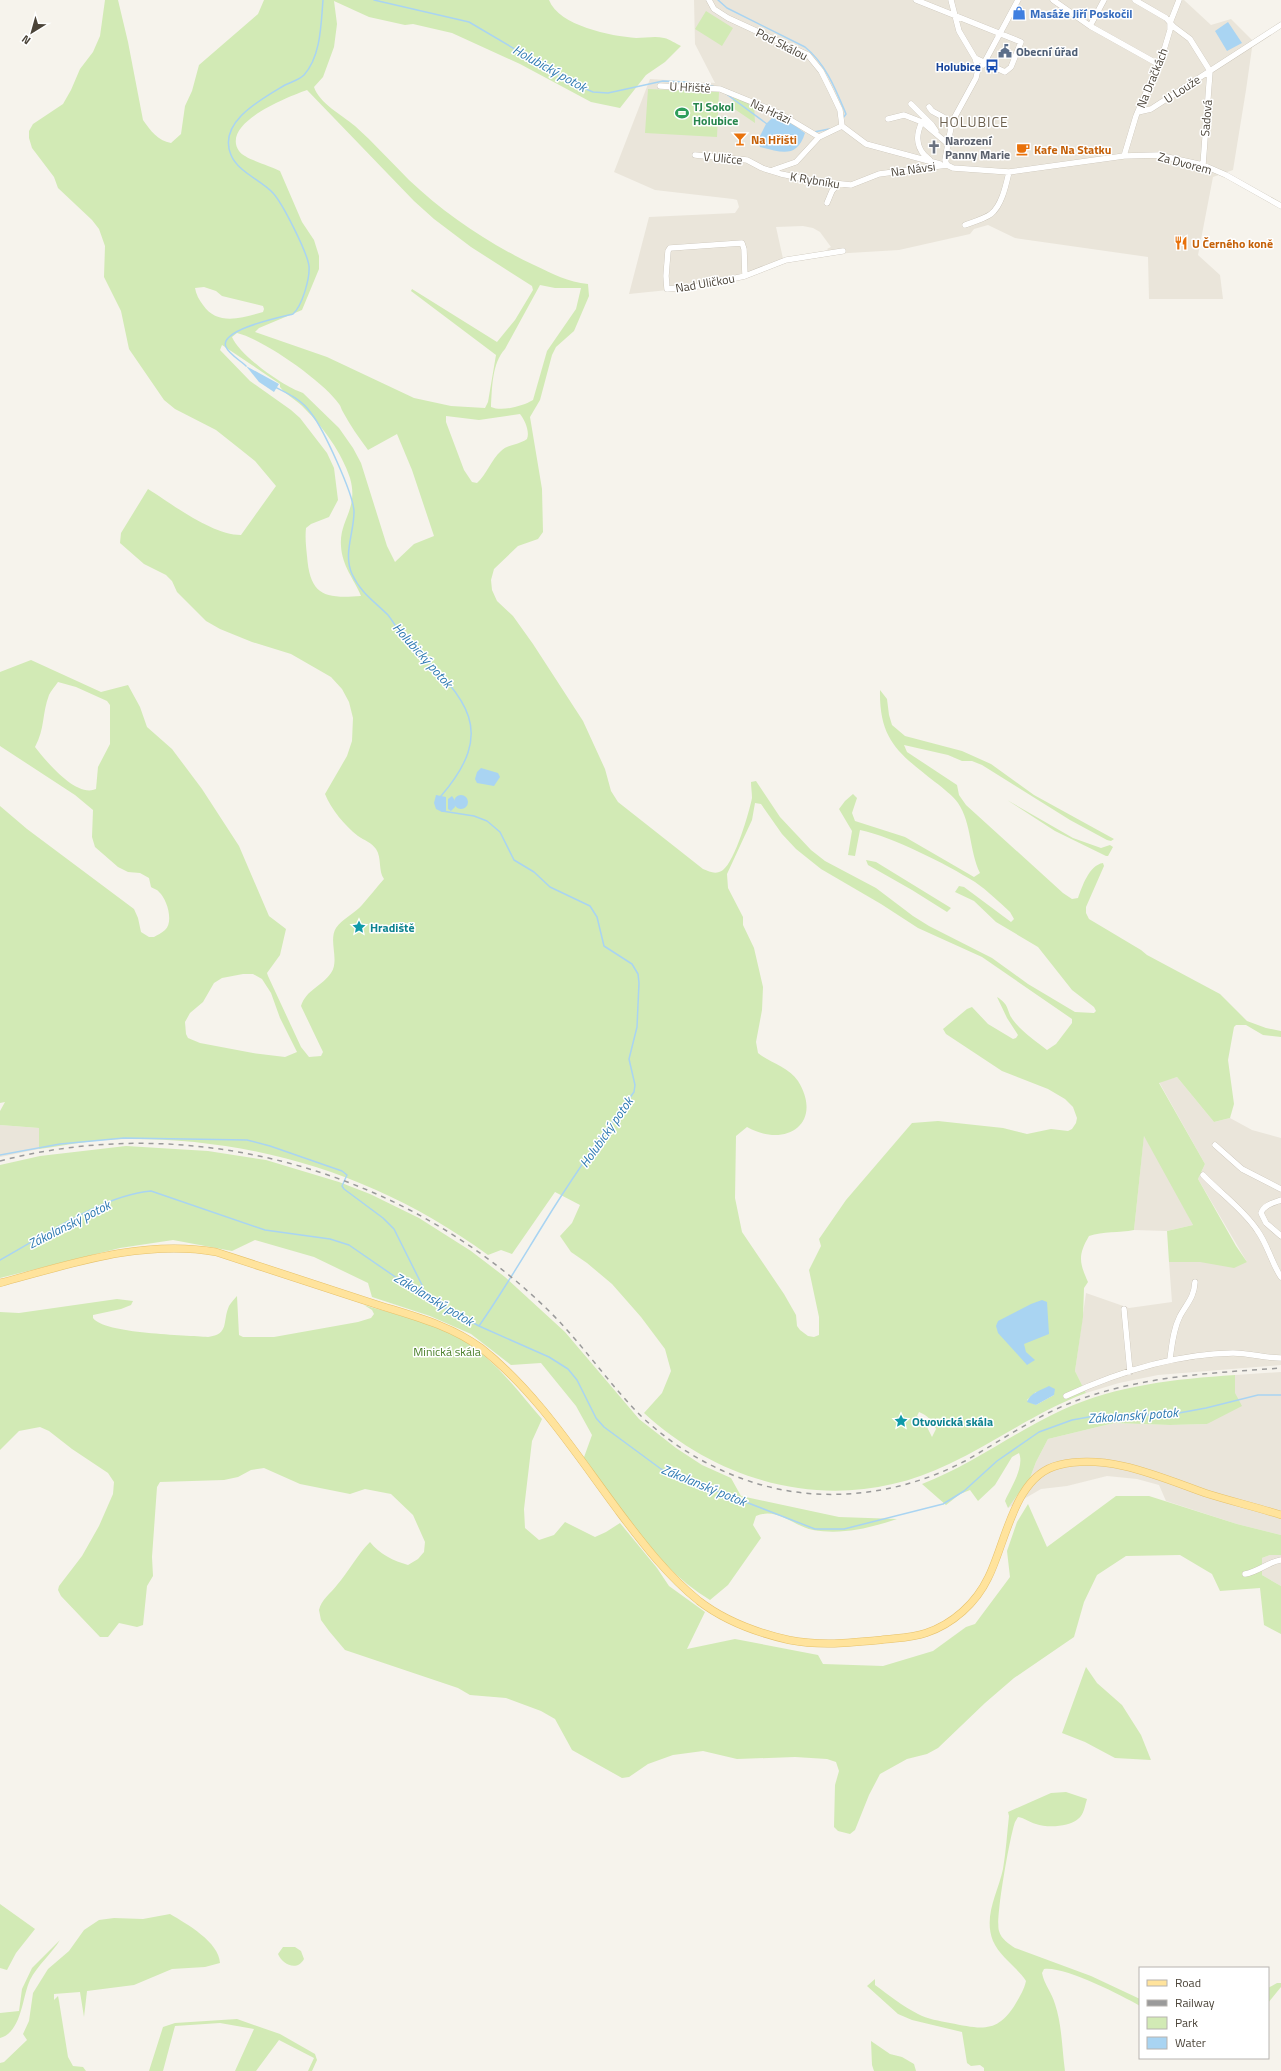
<svg xmlns="http://www.w3.org/2000/svg" width="1281" height="2071" font-family="'Titillium Web',sans-serif">
<style>
.residential{fill:#eae5da}
.green{fill:#d2eab5;fill-rule:evenodd}
.water{fill:#a9d4f2}
.lines{fill:none;stroke-linecap:round;stroke-linejoin:round}
.stream{stroke:#a9d4f2;stroke-width:1.5}
.minor-casing{stroke:#c2bbae;stroke-width:6}
.major-casing{stroke:#e6c16a;stroke-width:8}
.minor{stroke:#fff;stroke-width:5.5}
.major{stroke:#ffe39c;stroke-width:7}
.rail{stroke:#9a9a9a;stroke-width:1.5;stroke-dasharray:5 5;stroke-linecap:butt}
.labels{text-anchor:middle;dominant-baseline:central;stroke-width:3;stroke-linejoin:round;paint-order:stroke}
.shop-label{font-size:12px;font-weight:bold;fill:#366cbe;stroke:#fff;text-anchor:start}
.street-label{font-size:12px;fill:#4b4439;stroke:#fff}
.service-label{font-size:12px;font-weight:bold;fill:#4e5e75;stroke:#fff;text-anchor:start}
.transit-label{font-size:12px;font-weight:bold;fill:#164399;stroke:#fff;text-anchor:end}
.leisure-label{font-size:12px;font-weight:bold;fill:#27864d;stroke:#fff;text-anchor:start}
.food-label{font-size:12px;font-weight:bold;fill:#c56008;stroke:#fff;text-anchor:start}
.worship-label{font-size:12px;font-weight:bold;fill:#5b616d;stroke:#fff;text-anchor:start}
.culture-label{font-size:12px;font-weight:bold;fill:#0d838f;stroke:#fff;text-anchor:start}
.park-label{font-size:12px;fill:#4a7f2a;stroke:#fff}
.water-label{font-size:13px;font-style:italic;fill:#2e7ab2;stroke:#fff}
.quarter-label{font-size:14px;letter-spacing:1px;fill:#6e6250;stroke:#fff}
</style>
<rect width="100%" height="100%" fill="#f6f3ec"/>
<path class="residential" d="M694,0h490l27,25 20,-6 22,22 -7,49 -13,80 -20,7 -15,78 22,20 3,24h-74l-1,-42 -133,-19 -27,-13 -14,4 -4,5 -71,16 -67,4 -5,-5 4,-2 -3,-4 -8,-11 -7,-4 -10,-2 -27,1 8,36 -67,22 -88,9 20,-77 86,-4 4,-6 -2,-7 -4,-1 -78,-9 -41,-18 36,-93 65,4 -20,-39z
M1177,1077l37,45 16,-4 22,12 29,8v227l-123,10 -39,8 -33,10 -11,-22 11,-78 43,15 43,-6 -3,-40h78l-49,-83 7,-15 -46,-82z
M0,1125l39,3v21l-39,8z
M1144,1135l30,52 19,38 -26,6 -33,-1z
M1281,1372v163l-44,-11 -71,-23 -7,-16 -22,-6 -30,-3 -40,10 -26,3 -33,19 22,-30 6,-16 12,-23 66,-16 56,2 37,-1 28,-31v-18z
M1270,1555h11v31l-19,-11v-17z"/>
<path class="green" d="M105,0h13l10,42 15,78c7,10 15,21 28,23l10,-9 4,-28 7,-15 7,-26 59,-51 6,-14h285c10,26 62,36 87,38 10,0 19,-2 28,0 6,1 12,6 17,8l-16,16 -19,13 -26,33 -29,-6 -71,-38 -68,-31 -39,-9 -8,1 -36,-8 -35,-16 3,23 -3,23 -11,30 -9,10c5,16 28,28 41,39 19,17 36,36 54,54 36,34 80,64 125,85 19,9 34,17 54,19l1,12 -15,35 -18,16 -4,8 -12,45 -10,17 12,72 1,43 -5,7 -20,7 -24,23 -3,11 1,10 5,11 16,15 20,28 50,77 22,48 6,22 7,11 85,67c7,3 13,6 20,1 12,-9 26,-57 29,-72 0,-5 -1,-11 -1,-16l5,-1 24,36 31,33 14,11 51,27 37,28 16,10 63,32 36,26 47,28 19,1 2,-2 -2,-4 -22,-17 -34,-43 -42,-25 -22,-21 -19,-9 4,-6 5,1 47,35 3,-3 -4,-7c-11,-10 -22,-21 -35,-30 -29,-18 -82,-45 -115,-52l-5,26 -7,-1 4,-24 -13,-22 6,-8 8,-7 4,4 -5,15 3,8 50,16 69,40 6,-4c-11,-23 -8,-49 -22,-70 -5,-7 -15,-15 -23,-21 -35,-28 -56,-41 -55,-92l7,9 2,16 3,10 13,11 57,15 29,13 43,31 80,44 -3,2 -4,-1 -37,-20 -88,-55 -10,-4h-10l-14,-6 -44,-10 3,7 50,33 2,10 7,10 97,88 9,6 6,-1c4,-11 11,-33 25,-35l1,3 -18,41v6l3,6 52,31 6,5 73,39 27,27 19,7 15,3v6l-18,-2 -17,-10h-10l-2,2 -6,33 6,44 -4,14 -16,4 -37,-45 -18,6 46,81 -7,15 38,67 11,16 -13,6 -34,-6h-31l-2,-31 26,-6 -49,-89 -10,94c-15,3 -31,1 -45,6 -11,19 -10,26 -1,46l-4,6 -1,29 -8,54 11,22c-49,18 -90,49 -137,71 -104,51 -221,26 -305,-51l18,-20 9,-22 -6,-22 -24,-32 -29,-33 -25,-21 -16,-11 -11,-16 12,-13 8,-18 -25,-13 -43,62 -11,-4 -13,5c-107,-78 -229,-117 -362,-116 -29,0 -58,6 -87,10v-21l-39,-3v-14l5,-9 -5,1v-297l27,23 107,80 4,9 3,14 8,5h5c3,-2 8,-4 11,-7 9,-8 2,-31 -6,-38 -2,-3 -5,-3 -8,-5l-2,-9 -9,-5 -12,-1 -10,-5 -23,-20 -3,-10 1,-27 -18,-15 -75,-49v-74l31,-12 70,32 27,-7 12,22 7,20 25,22 30,40 37,57 30,70 17,13 -6,26 -13,18 1,3 33,71 8,10 12,-1 2,-4 -22,-46c5,-16 21,-20 30,-33 9,-13 -3,-32 5,-45 6,-9 19,-15 26,-23 7,-8 14,-17 22,-26 -6,-8 -2,-21 -8,-30 -4,-6 -12,-9 -18,-13 -13,-10 -27,-27 -33,-42l22,-38 5,-15 1,-23 -4,-16 -7,-13 -11,-12 -40,-23 -39,-12 -32,-13 -14,-8 -29,-29 -5,-11 -6,-6 -22,-11 -24,-21 1,-10 27,-44c24,15 64,46 93,46l35,-49 -21,-25 -15,-12 -24,-19 -41,-21 -11,-9 -35,-51 -8,-38 -17,-34 1,-31 -6,-17 -7,-9 -34,-32 -4,-11 -22,-29 -3,-10v-7l4,-7 30,-20 8,-14 9,-21 13,-17 7,-16zM307,90l107,111 20,18 37,28 61,39 1,4 -18,30 -18,22 -85,-53 -1,2 85,64 -8,47 -3,6 -34,-2 -37,-8 -87,-41 -72,-25 4,-4 43,-18 17,-41v-13l-5,-16 -12,-18 -22,-51c-9,-5 -36,-12 -41,-20 -19,-28 51,-55 68,-61zM540,285l15,3h26l-5,21 -29,42 -14,49c-10,6 -31,12 -42,7 1,-19 1,-44 14,-58zM204,287l12,4 6,5 41,10 1,3 -1,3c-21,6 -46,14 -60,-7 -4,-5 -7,-11 -8,-17zM237,333c26,6 87,49 102,71 2,2 2,5 4,8 7,13 16,26 25,38l29,-16 15,36 22,66 -20,8 -19,18 -8,-16 -26,-83 -8,-15 -14,-20 -36,-35c-19,-6 -63,-37 -71,-56zM222,345l58,39v3c7,9 17,13 25,22 18,18 37,44 45,69 9,31 -11,42 -9,68 1,20 13,33 20,50 -37,3 -51,-1 -54,-40 -1,-10 -2,-18 -1,-28l5,-4 18,-7 9,-17 -4,-32 -7,-15 -27,-35 -9,-8 -41,-29 -30,-31zM520,414c5,6 10,18 7,25 -8,6 -19,5 -26,12 -10,9 -14,23 -24,32l-5,-1 -8,-12 -18,-48v-6l33,4zM58,682l18,5 31,14 3,4v39l-12,23 -2,22c-20,9 -50,-28 -61,-42 10,-18 7,-34 14,-52 2,-4 6,-9 9,-13zM755,803l6,1 21,30 14,15 25,20 60,35 37,24 64,29 90,62v4l-16,21 -9,6c-11,-9 -25,-18 -34,-30 -7,-10 -3,-15 -16,-23l10,21 11,17 -2,3 -3,1 -25,-15 -16,-17 -5,2 -24,20 3,5 56,37 46,18 17,10 8,8 4,11 -1,5 -4,6 -4,2 -17,-2 -24,5 -24,-6 -65,-7 -26,2 -66,77 -27,39 2,7 -12,24 10,47v18l-5,2 -6,-1 -8,-6 -3,-4 -1,-11 -12,-21 -42,-62 -7,-34 1,-62 11,-9c39,22 77,-4 51,-46 -9,-14 -28,-18 -40,-28l-2,-11 6,-32 1,-23 -9,-39 -11,-23v-8l-15,-29 -1,-14 25,-54zM243,974h10l9,5 9,14 9,25 17,34 -12,5 -32,-4 -53,-10 -12,-5 -2,-4 -1,-12 5,-9 13,-11 11,-19 8,-5zM1036,1392l18,3 -18,10 -9,-5zM919,1412c9,4 13,8 17,17l-4,8 -7,-14 -8,-7z
M706,11l27,17 -11,18 -27,-17z
M648,89l71,3 -2,45 -72,-4z
M733,97l21,7 1,19 -22,-15z
M1007,800l66,38 28,10 9,-3 3,2 -5,9h-2l-51,-25z
M866,860l10,2 75,46 -4,4 -35,-22 -44,-25z
M126,1146l82,5 58,9 73,22 31,12 49,24 52,33 34,26 60,55 74,87 37,29 26,17 29,13 10,18 98,21 58,2c-27,9 -55,16 -84,11 -20,-4 -36,-23 -57,-14l-3,9 8,13 -33,47 -18,15c-54,-33 -90,-90 -127,-140l9,-25 -16,-29 -35,-43 -30,2 -40,-31 -41,-18 -58,-19 -4,-14 -54,-26 -59,-17 -23,11 -59,-11 -53,8 -120,30v-113l40,-9z
M237,1296l2,39 4,2h31l84,-15 13,-4 3,-4 -2,-4 -8,-5c29,9 70,18 95,33 34,19 58,52 83,81l-10,22 -8,68 1,19 14,12 15,-5 11,-13 30,15 11,-5 14,-9 37,45 12,18 36,26 -18,37 48,-10 83,16 5,9 60,2 50,-15 33,-24 9,-3 35,-47 -3,-26 10,-29 11,-18 19,43 69,-51h33l88,28 44,11v20h-11l-8,3v17l19,11v48l-17,-9 -4,-37 -40,3 -8,-17 -32,-19 -54,1 -29,19 -13,27 -10,35 -60,41 -29,25 -47,45 -11,6 -20,5 -27,15 -11,21 -14,35 -5,4 -12,-3 -4,-4 1,-42 4,-14 -3,-9 -9,-3 -32,-2 -58,2 -34,-8 -30,4 -25,9 -19,13 -7,1 -50,-28 -17,-31 -14,-8 -35,-13 -36,-3 -12,-7 -113,-38 -16,-19 -8,-11 -2,-10c2,-10 12,-17 18,-25 12,-14 20,-30 33,-43 9,12 24,19 38,23l10,-6 6,-7 1,-10 -12,-27 -22,-21 -26,-5 -15,5 -50,-10 -36,-16 -13,2 -13,7 -14,3 -64,2 -3,5 -5,70 1,19 -6,10 -4,39 -6,2 -18,-4 -11,14h-8l-39,-41 -3,-6 1,-4 23,-30 17,-30 14,-32 1,-12 -6,-9 -36,-24 -23,-18 -9,-4 -21,4 -19,19v-138l19,1 98,-14 16,2 -2,4 -10,4 -28,6v3c11,16 94,17 115,19 22,-3 14,-15 21,-31 2,-3 5,-7 8,-10z
M1235,1375v18l7,13 -35,18 -37,1 -56,-2 -66,16 -12,23 -6,16 -22,30 -3,-7c5,-12 20,-34 14,-48l-7,4 -17,28 -17,16 -8,-11 -10,4 -14,11 -24,-21c50,-19 92,-52 140,-74 55,-25 113,-31 173,-35z
M1086,1667l11,16 25,22 19,30 10,25 -36,-2 -30,-16 -23,-9z
M1066,1792l21,7c-2,6 -3,16 -9,20 -9,8 -31,9 -42,5 -7,-2 -11,-6 -18,-7l-3,5c-5,14 -20,97 -16,109 2,8 10,13 16,17l76,28 49,23v7c-19,-11 -76,-40 -96,-37l-2,4c2,11 10,20 13,31 7,21 7,45 10,67h-81v-3l-4,-3 -9,1 -4,-3 -5,-31 -50,-12 -14,-6 -31,-28 8,-7v6c14,10 27,21 43,29 9,5 22,7 32,9 31,6 48,11 66,-20 4,-7 8,-13 10,-22 -9,-14 -26,-24 -33,-40 -10,-25 5,-48 10,-72 3,-18 4,-35 6,-53l-1,-4 43,-19z
M0,1904l35,25 -19,24 -9,17 -7,-2z
M170,1914c17,10 49,28 50,49l-15,4 -33,2 -38,16 -47,6 -3,26 -4,-25 -26,2v6l4,-4 1,5 9,56 5,9 10,1 3,4h-86v-8l4,-1 23,-22 -4,-6 6,-13 4,-28 15,-24 21,-18 15,-21 15,-10 15,-2 29,1z
M60,1940c-8,13 -23,26 -30,40 -8,17 -8,52 -30,58v-25l19,-2 3,-22 10,-21z
M283,1947h12l6,4 3,8c-7,13 -22,5 -26,-5z
M1277,1983h4v4l-13,16v-15z
M237,2019l43,15 35,20 2,6 -5,11h-4l6,-13 -35,-18 -23,31h-21l19,-42 -34,-6 -45,3 -12,45h-14l14,-44 12,-4z
M871,2041l19,13 12,3 12,7 2,7h-42l-2,-6z"/>
<path class="water" d="M1228,22l14,21 -15,8 -12,-20z
M772,118c13,-1 22,7 33,15 -8,26 -24,19 -45,14l-2,-7 8,-16z
M246,366l33,18 -5,8 -15,-10z
M481,768l17,5 2,4 -6,9 -17,-3 -2,-4 2,-7z
M454 802a7 7 0 1 1 14 0a7 7 0 1 1-14 0Z
M436,795l10,2v14l-4,1 -6,-3 -2,-6z
M452,796l2,3 1,8 -4,4 -3,-2v-10z
M1042,1300l5,2 2,32 -25,10 2,8 9,8 -8,5 -29,-32 -2,-7 2,-5 33,-17z
M1049,1386l6,3 -1,6 -18,10 -9,-3c3,-9 14,-12 22,-16z"/>
<g class="lines">
<path class="stream" d="M374,0l95,22 105,62 19,8 15,1 55,-12 23,1 27,4
M718,0l9,8 78,39c21,17 31,43 41,67l-3,4
M725,93l42,31
M814,132l15,-3
M246,366c-5,-5 -17,-12 -20,-19 -8,-17 55,-30 67,-33 9,-8 17,-35 16,-48 -2,-14 -26,-62 -36,-73 -12,-13 -35,-21 -42,-38 -14,-33 31,-56 54,-70 6,-3 14,-5 19,-10 17,-19 17,-51 19,-75
M275,387c14,7 27,13 36,26 12,15 43,82 43,99 0,21 -11,42 -2,62 8,18 23,28 36,41 4,5 8,12 12,17 4,6 10,11 14,15 52,52 84,83 27,149
M442,811l32,5 13,5 13,11 14,28 20,12 16,15 40,19 7,11 7,29 28,18 6,10 1,9 -2,44 -8,32 6,26 -1,7c-32,43 -63,87 -91,133 -21,34 -41,68 -64,101
M0,1155l60,-11 64,-6 123,2 23,6 72,25 5,4 -5,11 2,3 39,29 11,11 29,58v9
M0,1260c42,-23 103,-65 151,-69l114,39 65,9 19,6 74,51 56,30 70,31 19,12 9,11 19,38 8,9 57,42 154,60h29l99,-25 21,-13 33,-30 42,-29 33,-12 28,-5h68l38,-7 52,-13h23"/>
<g class="minor-casing">
<path id="minor" d="M709,0l5,9 14,9 80,37 13,16 10,20 9,19 2,16
M916,0l105,42 -10,25 -6,5 -30,-14
M951,0l8,31 16,27 3,11 -2,9 -24,44 -7,38 2,5 6,3 56,4 115,-16 34,-1 45,10 23,10 55,31
M1053,0l37,26 68,38
M1135,0l31,18 8,9 16,12 20,32
M1090,26l14,-26
M983,65l35,-65
M660,86l60,3 59,24 40,24
M911,104l21,21 4,6
M929,107l3,4 20,11
M1138,112l13,-3 130,-84
M888,119l16,-4 18,7 26,22
M922,122c-7,14 -6,28 8,38
M842,126l24,18 74,20
M695,155l52,5 15,8 19,6 34,7 36,4 28,-11 68,-9
M1124,156l12,-40 28,-66 6,-20v-7l9,-23
M1203,165l7,-94
M773,170l23,-8 23,-25 23,-11
M827,203l5,-12 6,-7
M965,225c8,-3 19,-6 26,-11 11,-9 15,-29 18,-42
M745,276l-1,-27 -2,-6 -72,5 -2,3 -2,25 1,13 32,-3 46,-10 41,-16 57,-9
M1215,1145l27,24 39,20
M1203,1175c17,18 40,34 54,55 11,15 14,32 24,47
M1281,1200c-8,3 -17,5 -20,13l5,10 15,13
M1124,1309l6,63
M1170,1359c2,-14 3,-29 10,-43 7,-13 14,-18 15,-34
M1066,1396c52,-24 109,-42 167,-43 16,0 32,5 48,5
M1245,1574c13,-2 23,-12 36,-14"/>
</g>
<g class="major-casing">
<path id="major" d="M0,1283c70,-19 143,-44 216,-31 52,17 104,34 156,51 37,12 77,21 109,45 56,44 97,109 139,165 24,32 48,63 79,88 26,20 59,32 90,39 31,6 61,3 92,0 15,-2 31,-2 45,-7 27,-9 50,-30 62,-55 18,-35 26,-103 71,-113 49,-12 101,12 146,28 25,8 51,14 76,22"/>
</g>
<use href="#minor" class="minor"/>
<use href="#major" class="major"/>
<path class="rail" d="M0,1161c196,-51 410,11 552,153 32,32 57,70 89,102 38,36 86,62 137,73 63,13 130,2 187,-28 37,-21 72,-46 113,-61 66,-24 133,-27 203,-32"/>
</g>
<defs>
<g id="shop-bare" transform="scale(1.08)"><path d="M-5-2.5h2.3a2.7 3.5 0 0 1 5.4 0H5L5.5 6h-11ZM-1.5-2.5h3a1.5 2.3 0 0 0-3 0Z" fill="#3f7fe0" stroke="#fff" stroke-width="2.5" paint-order="stroke"/></g>
<g id="civic-bare" transform="scale(1.08)"><path d="M-.6-6.5H3V-4.5H.6V-3L4-1V1h2V6H-6V1h2V-1L-.6-3ZM-1.2 2.5V6h2.4V2.5Z" fill="#5c6f8a" stroke="#fff" stroke-width="2.5" paint-order="stroke"/></g>
<g id="bus-bare" transform="scale(1.08)"><path d="M-5-6H5V4H4V6H2V4H-2V6H-4V4H-5ZM-3.5-4V0h7V-4ZM-3.5 1.2v1.5H-2V1.2ZM2 1.2v1.5H3.5V1.2Z" fill="#1a4fb4" stroke="#fff" stroke-width="2.5" paint-order="stroke"/></g>
<g id="stadium-bare" transform="scale(1.08)"><path d="M0-5a6.5 5 0 1 0 0 10a6.5 5 0 1 0 0-10ZM-3.5-1.8h7v3.6h-7Z" fill="#2e9e5b" stroke="#fff" stroke-width="2.5" paint-order="stroke"/></g>
<g id="bar-bare" transform="scale(1.08)"><path d="M-6-5H6L.8 .8V4.5H3.5V6h-7V4.5H-.8V.8Z" fill="#e8710a" stroke="#fff" stroke-width="2.5" paint-order="stroke"/></g>
<g id="church-bare" transform="scale(1.08)"><path d="M-1.2-6h2.4v3.5h3.3v2.4h-3.3V6h-2.4V-.1h-3.3v-2.4h3.3Z" fill="#6b7280" stroke="#fff" stroke-width="2.5" paint-order="stroke"/></g>
<g id="cafe-bare" transform="scale(1.08)"><path d="M-5.5-4.5H6V0H3Q3 3.5 0 3.5H-2.5Q-5.5 3.5-5.5 0ZM3-3.2v2h1.7v-2ZM-6 4.5H4V6H-6Z" fill="#e8710a" stroke="#fff" stroke-width="2.5" paint-order="stroke"/></g>
<g id="restaurant-bare" transform="scale(1.08)"><path d="M-5-6h1v4h1v-4h1v4h1v-4h1v5L-1.5 .5V6h-2V.5L-5-1ZM5-6V6H3V1.5H1.5Q1.5-4 5-6Z" fill="#e8710a" stroke="#fff" stroke-width="2.5" paint-order="stroke"/></g>
<g id="sight-bare" transform="scale(1.08)"><path d="M0-6L1.8-2.2L6-1.7L2.9 1.2L3.7 5.4L0 3.3L-3.7 5.4L-2.9 1.2L-6-1.7L-1.8-2.2Z" fill="#0f9aa8" stroke="#fff" stroke-width="2.5" paint-order="stroke"/></g>
</defs>
<g fill-rule="evenodd">
<use href="#shop-bare" x="1019" y="13"/>
<use href="#civic-bare" x="1005" y="51"/>
<use href="#bus-bare" x="992" y="66"/>
<use href="#stadium-bare" x="682" y="113"/>
<use href="#bar-bare" x="740" y="139"/>
<use href="#church-bare" x="934" y="147"/>
<use href="#cafe-bare" x="1023" y="149"/>
<use href="#restaurant-bare" x="1181" y="243"/>
<use href="#sight-bare" x="359" y="927"/>
<use href="#sight-bare" x="901" y="1421"/>
</g>
<g class="labels">
<g class="shop-label">
<text x="1030" y="13">Masáže Jiří Poskočil</text>
</g>
<g class="street-label">
<text transform="translate(782 44) rotate(27)">Pod Skálou</text>
<text transform="translate(1152 78) rotate(-68)">Na Dračkách</text>
<text transform="translate(690 87) rotate(3)">U Hřiště</text>
<text transform="translate(1182 89) rotate(-33)">U Louže</text>
<text transform="translate(771 111) rotate(25)">Na Hrázi</text>
<text transform="translate(1206 118) rotate(-85)">Sadová</text>
<text transform="translate(723 158) rotate(5)">V Uličce</text>
<text transform="translate(1185 163) rotate(15)">Za Dvorem</text>
<text transform="translate(913 169) rotate(-8)">Na Návsi</text>
<text transform="translate(815 180) rotate(9)">K Rybníku</text>
<text transform="translate(705 283) rotate(-10)">Nad Uličkou</text>
</g>
<g class="service-label">
<text x="1016" y="51">Obecní úřad</text>
</g>
<g class="transit-label">
<text x="981" y="66">Holubice</text>
</g>
<g class="leisure-label">
<text x="693" y="106">TJ Sokol<tspan x="693" dy="14">Holubice</tspan></text>
</g>
<g class="food-label">
<text x="751" y="139">Na Hřišti</text>
<text x="1034" y="149">Kafe Na Statku</text>
<text x="1192" y="243">U Černého koně</text>
</g>
<g class="worship-label">
<text x="945" y="140">Narození<tspan x="945" dy="14">Panny Marie</tspan></text>
</g>
<g class="culture-label">
<text x="370" y="927">Hradiště</text>
<text x="912" y="1421">Otvovická skála</text>
</g>
<g class="park-label">
<text x="447" y="1351">Minická skála</text>
</g>
<g class="water-label">
<text transform="translate(550 68) rotate(29)">Holubický potok</text>
<text transform="translate(423 655) rotate(48)">Holubický potok</text>
<text transform="translate(606 1132) rotate(-55)">Holubický potok</text>
<text transform="translate(69 1224) rotate(-27)">Zákolanský potok</text>
<text transform="translate(434 1299) rotate(31)">Zákolanský potok</text>
<text transform="translate(1133 1415) rotate(-4)">Zákolanský potok</text>
<text transform="translate(704 1485) rotate(22)">Zákolanský potok</text>
</g>
<g class="quarter-label">
<text x="974" y="121">HOLUBICE</text>
</g>
</g>
<rect x="1139" y="1967" width="130" height="92" fill="#ffffff" stroke="#b7b4b0"/>
<rect x="1147" y="1980" width="20" height="6" fill="#ffe39c" stroke="#b7b4b0"/>
<text x="1175" y="1987" font-size="12" fill="#4b4439">Road</text>
<rect x="1147" y="2000" width="20" height="6" fill="#9a9a9a" stroke="#b7b4b0"/>
<text x="1175" y="2007" font-size="12" fill="#4b4439">Railway</text>
<rect x="1147" y="2017" width="20" height="12" fill="#d2eab5" stroke="#b7b4b0"/>
<text x="1175" y="2027" font-size="12" fill="#4b4439">Park</text>
<rect x="1147" y="2037" width="20" height="12" fill="#a9d4f2" stroke="#b7b4b0"/>
<text x="1175" y="2047" font-size="12" fill="#4b4439">Water</text>
<g transform="translate(32 32) rotate(217)" stroke="#ffffff" stroke-width="3" paint-order="stroke">
<path d="M0-3L7 15L0 10L-7 15Z" fill="#4b4439"/>
<text y="-6" font-size="11" font-weight="bold" text-anchor="middle" fill="#4b4439">N</text>
</g>
</svg>
